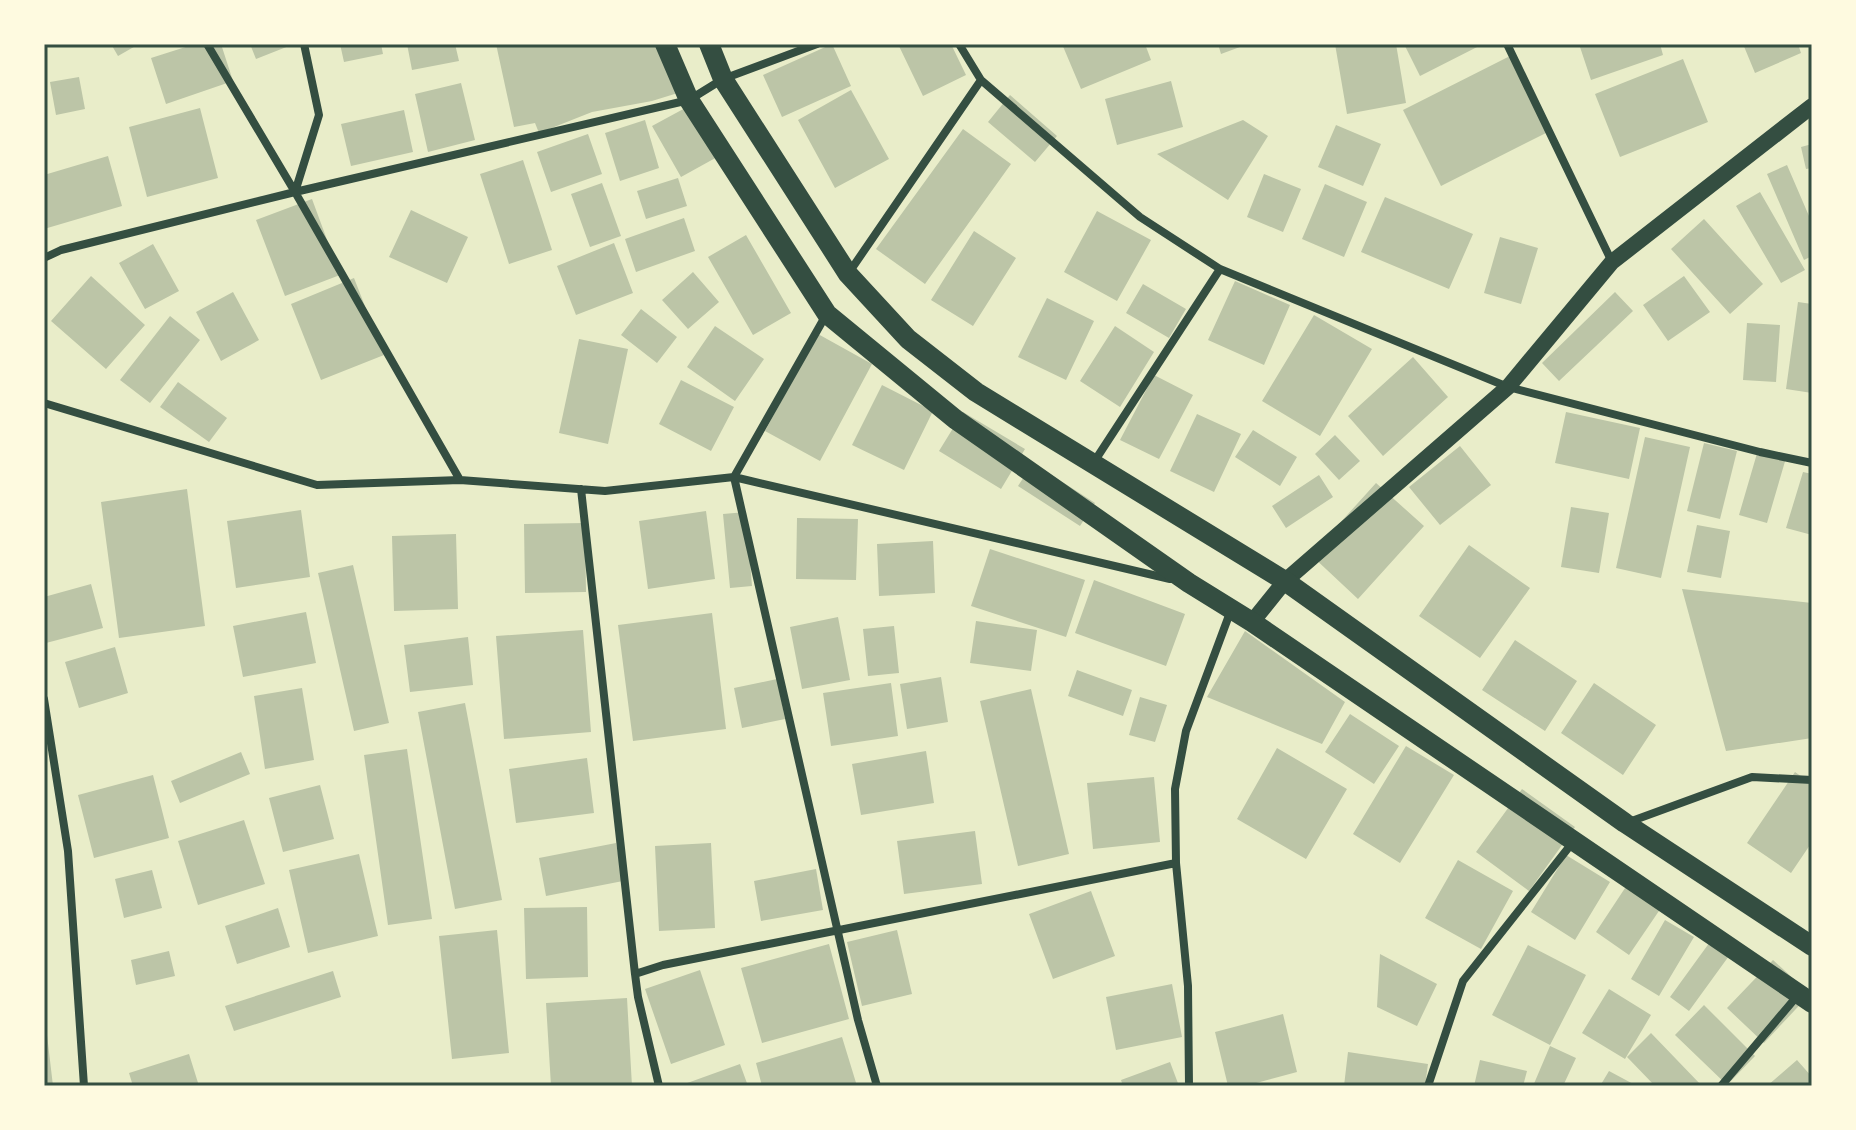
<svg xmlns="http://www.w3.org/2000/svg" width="1856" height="1130" font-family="'Open Sans',sans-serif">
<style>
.building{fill:#bcc5a7}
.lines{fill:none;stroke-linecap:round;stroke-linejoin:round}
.minor{stroke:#344e41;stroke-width:8}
.secondary{stroke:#344e41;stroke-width:16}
.primary{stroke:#344e41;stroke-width:20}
.neatline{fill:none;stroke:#344e41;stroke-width:3}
</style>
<rect width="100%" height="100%" fill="#e9edc9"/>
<path class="building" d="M111,44h28l-21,12z
M195,44h26l12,37 -67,23 -15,-46z
M250,44h44l-38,15z
M340,44h41l2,10 -39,8z
M407,44h48l4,17 -47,9z
M496,44h180l5,48 -29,9 -60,11 -53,21 -4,-10 -21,4z
M832,44l19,42 -69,31 -19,-42z
M898,44h53l15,31 -43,21z
M1062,44h83l6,16 -70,29z
M1218,44h30l-27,10z
M1335,44h61l10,59 -59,11z
M1404,44h79l-63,32z
M1579,44h81l3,11 -72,25z
M1743,44h55l3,9 -46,20z
M1510,56l38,76 -107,54 -38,-76z
M1683,59l25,63 -88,35 -25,-63z
M79,77l6,32 -29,6 -6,-33z
M1171,81l12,46 -66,18 -12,-46z
M461,83l14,57 -47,12 -13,-58z
M851,90l38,69 -54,29 -37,-68z
M1010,95l47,41 -22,26 -47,-40z
M700,100l28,51 -47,26 -29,-51z
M200,108l18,70 -71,19 -18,-70z
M404,110l9,42 -62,14 -10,-42z
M645,120l14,48 -39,13 -15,-48z
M1243,120l25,16 -40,64 -71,-46z
M1336,125l45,19 -18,42 -45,-19z
M963,129l48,35 -86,120 -49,-35z
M588,134l14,40 -51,18 -14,-40z
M1812,144v24l-6,1 -5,-22z
M108,156l14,50 -78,23v-54z
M523,160l29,90 -43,14 -29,-90z
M1787,165l25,58v33l-8,4 -37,-86z
M1264,174l37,15 -18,43 -36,-15z
M678,178l9,28 -41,13 -9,-28z
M602,183l19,53 -31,11 -19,-53z
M1325,184l42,18 -23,55 -42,-18z
M1760,192l45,78 -24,13 -45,-77z
M1385,197l88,37 -24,55 -88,-37z
M312,199l28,76 -55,21 -29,-76z
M411,210l57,27 -21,46 -58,-26z
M1097,211l54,29 -34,61 -53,-29z
M684,218l11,33 -59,21 -11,-33z
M1704,219l59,65 -33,30 -59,-65z
M974,231l42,27 -43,68 -42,-26z
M746,235l45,78 -38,22 -45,-78z
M1500,237l38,11 -17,56 -37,-11z
M614,243l19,50 -57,22 -19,-49z
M153,244l26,47 -34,18 -26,-46z
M693,272l26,30 -31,27 -26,-29z
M91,276l54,49 -39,44 -55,-48z
M1684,276l26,36 -42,29 -25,-36z
M354,278l30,77 -63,25 -30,-76z
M1235,281l55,24 -26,60 -56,-25z
M1143,284l43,25 -17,29 -43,-25z
M233,292l26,48 -38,21 -25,-49z
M1615,292l18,19 -74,70 -17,-18z
M1047,298l47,23 -28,59 -48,-23z
M1798,302l14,2v89l-26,-4z
M641,309l36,28 -20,26 -36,-28z
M1314,315l58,34 -52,87 -58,-35z
M170,316l30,24 -50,63 -30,-23z
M1747,323l33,2 -4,57 -33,-2z
M715,326l49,33 -29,42 -48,-34z
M1115,326l39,26 -34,55 -40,-26z
M818,334l54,30 -52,97 -55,-30z
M579,339l49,10 -20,95 -49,-11z
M1413,357l35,40 -65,59 -35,-40z
M1154,375l39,20 -34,64 -39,-19z
M681,380l53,27 -23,44 -52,-27z
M178,382l49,36 -18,24 -49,-35z
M882,385l51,26 -29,59 -52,-25z
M963,412l62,37 -24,40 -62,-38z
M1566,412l74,16 -11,51 -74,-16z
M1197,414l44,20 -27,58 -44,-21z
M1253,430l44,27 -17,29 -45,-29z
M1335,435l25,26 -21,19 -24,-26z
M1645,437l45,10 -29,131 -45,-10z
M1704,443l33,8 -17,68 -33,-8z
M1460,446l31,39 -51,40 -31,-38z
M1758,450l28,8 -19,65 -28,-8z
M1033,463l62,40 -15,23 -62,-40z
M1803,472l9,2v61l-26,-7z
M1319,475l14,22 -47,31 -14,-22z
M1376,483l48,43 -66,73 -47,-44z
M187,489l18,137 -86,12 -18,-136z
M1571,507l38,6 -10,60 -38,-6z
M301,510l9,67 -74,11 -9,-67z
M706,511l9,68 -67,10 -9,-68z
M746,512l6,74 -22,2 -7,-74z
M797,518l61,1 -2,61 -60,-1z
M585,523l1,69 -61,1 -1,-69z
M1697,525l33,6 -9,47 -34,-6z
M456,534l2,75 -64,2 -2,-75z
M933,541l2,52 -56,3 -2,-52z
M1469,545l61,43 -50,70 -61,-42z
M990,549l95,31 -19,57 -95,-31z
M353,565l36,158 -35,8 -36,-158z
M1094,580l91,34 -19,52 -91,-33z
M91,584l12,44 -57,15 -2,-8v-38z
M1682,589l130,14v135l-86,13z
M306,612l10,51 -73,14 -10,-51z
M712,613l14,116 -93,12 -15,-116z
M838,617l12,63 -48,9 -12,-62z
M976,621l61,9 -6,41 -61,-8z
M894,626l5,47 -31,3 -5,-47z
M583,630l8,102 -87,7 -8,-103z
M1245,631l100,71 -23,42 -115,-47z
M468,637l5,48 -63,7 -6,-47z
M1515,640l62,41 -32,50 -63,-41z
M115,647l13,46 -49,15 -14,-46z
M1077,670l55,20 -9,26 -55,-20z
M941,677l7,45 -41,7 -7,-45z
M777,679l8,40 -43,9 -8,-40z
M891,683l7,53 -67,10 -8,-53z
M1594,683l62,42 -33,50 -62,-42z
M302,688l12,72 -49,9 -11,-73z
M1031,689l38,165 -51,12 -38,-165z
M1140,697l27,8 -12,37 -26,-7z
M465,703l37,197 -47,9 -37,-197z
M1350,714l49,32 -25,38 -49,-32z
M1406,746l48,29 -54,88 -47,-29z
M1277,748l70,41 -41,70 -69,-40z
M407,749l25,170 -44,6 -24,-170z
M926,751l8,52 -73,12 -9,-51z
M241,752l9,22 -70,29 -9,-22z
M587,758l7,55 -78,10 -7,-54z
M1795,772l17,12v58l-21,31 -44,-30z
M153,775l16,63 -75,20 -16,-63z
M1154,777l6,65 -67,7 -6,-66z
M320,785l14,54 -51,13 -14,-54z
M1522,789l53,38 -46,64 -53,-39z
M244,820l21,64 -67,21 -20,-64z
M975,831l7,53 -78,10 -7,-53z
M616,843l7,38 -77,15 -7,-38z
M711,843l4,85 -56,3 -4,-85z
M359,854l19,82 -70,17 -19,-83z
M1566,855l44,27 -35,58 -44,-28z
M1458,860l55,31 -32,58 -56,-31z
M816,869l7,41 -62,11 -7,-40z
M152,870l10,38 -38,10 -9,-39z
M1629,882l34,23 -34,50 -33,-23z
M1091,891l24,65 -62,23 -24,-65z
M587,907l1,70 -62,2 -2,-71z
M278,908l12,39 -53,17 -12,-38z
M1665,920l29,17 -35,59 -28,-17z
M497,930l12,123 -57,6 -13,-123z
M897,930l15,64 -50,12 -15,-64z
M1715,935l19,14 -45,62 -19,-14z
M829,944l20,75 -87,24 -21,-75z
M1528,945l58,30 -36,70 -58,-30z
M169,951l6,25 -39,9 -5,-25z
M1380,954l57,30 -20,42 -40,-19z
M1773,960l37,34 -46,49 -37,-35z
M700,970l25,75 -54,19 -26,-75z
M333,971l8,26 -107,34 -9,-25z
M1172,984l10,53 -66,13 -10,-53z
M1609,989l42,26 -26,44 -43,-26z
M627,998l5,88h-81l-5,-83z
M1704,1005l51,51 -28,29 -52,-50z
M1283,1014l14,58 -52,14h-17l-13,-54z
M1651,1033l51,53h-47l-28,-29z
M44,1035h3l6,51h-9z
M842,1037l15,49h-95l-6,-23z
M1550,1046l26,12 -13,28h-30z
M1348,1052l80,12 -3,22h-81z
M189,1054l10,32h-66l-4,-13z
M1480,1060l47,11 -4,15h-49z
M1797,1060l15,17v9h-45z
M1170,1062l9,24h-56l-2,-6z
M740,1064l8,22h-69z
M1609,1071l28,15h-37z"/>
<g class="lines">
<path class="minor" d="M207,44l88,148 165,288
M959,44l22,36 159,137 80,52 288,118 252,65 52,11
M1507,44l105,218
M295,192l24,-77 -15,-71
M44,258l17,-8 234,-58 394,-92 34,-21 94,-35
M848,274l133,-194
M826,315l-92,162 124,543 19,66
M44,403l273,82 143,-5 145,11 129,-14 436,102
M1094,462l126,-193
M581,489l54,485 3,23 21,89
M44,699l24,152 16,235
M1629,822l123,-45 60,3
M635,974l28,-9 513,-102
M1189,1086l-1,-100 -12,-123 -1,-74 11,-58 45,-121
M1428,1086l35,-105 110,-139
M1721,1086l77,-91"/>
<path class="secondary" d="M1252,622l33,-41 223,-194 104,-125 200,-156"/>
<path class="primary" d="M665,44l24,56 138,214 128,105 234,164 63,39 560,381
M709,44l14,35 125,195 60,65 68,53 309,189 340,242 187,123"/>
</g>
<rect width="1856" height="1130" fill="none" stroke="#fefae0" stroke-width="92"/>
<rect x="46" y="46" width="1764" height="1038" class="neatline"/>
</svg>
